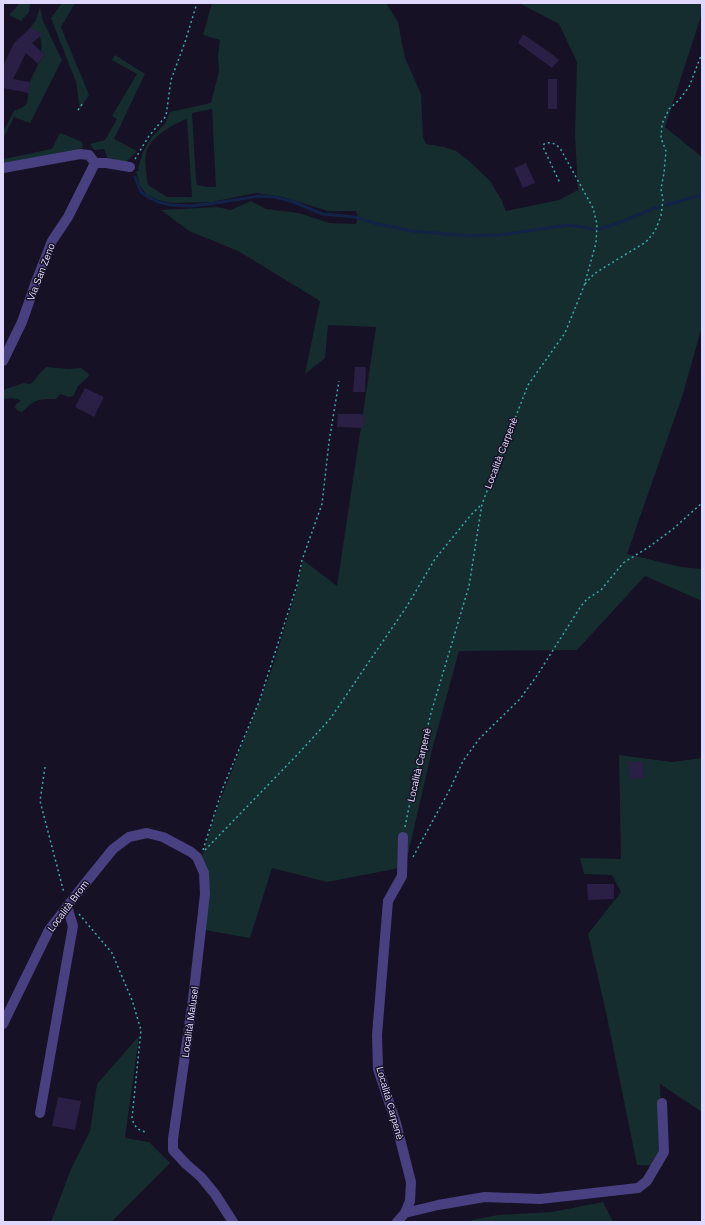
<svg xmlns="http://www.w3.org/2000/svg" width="705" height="1225" font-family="Arial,sans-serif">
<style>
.green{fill:#152d2e;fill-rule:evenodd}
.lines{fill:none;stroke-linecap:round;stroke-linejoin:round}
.stream{stroke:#132247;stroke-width:3}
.building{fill:#2a1f44}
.path{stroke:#3aabae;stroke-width:1.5;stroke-dasharray:2 3;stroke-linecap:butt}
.minor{stroke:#484080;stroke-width:10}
.labels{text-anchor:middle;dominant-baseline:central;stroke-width:3;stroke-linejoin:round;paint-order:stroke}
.street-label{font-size:10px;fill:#dfd8fc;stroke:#161125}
</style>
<rect width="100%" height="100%" fill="#161125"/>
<path class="green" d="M20,3h10l-1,9 -8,9 -12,-6z
M62,3h13l-14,24 28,68 -9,14 -4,-27 -25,-64z
M212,3h174l12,19 7,36 16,36 2,43 3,7 18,3 12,4 12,9 22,21 11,18 5,12 53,-11 19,-10 -3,-55 2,-73 -18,-38 -40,-21h183v10l-37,114 37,30v169l-19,68 -56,160 54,13 21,2v32l-57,-25 -68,74 -118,1 -27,99 -27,117 -78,15 -55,-14 -22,70 -51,-9 2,-28 -2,-35 19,-60 53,-134 27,-87 5,-25 34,26 39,-259 -48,-2 -3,33 -20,16 15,-73 -82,-50 -49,-20 -28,-21 57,-3 12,3 21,-9 15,8 33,4 30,10 27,1 2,-8 -2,-5h-28l-45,-14 -27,-4 -44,9 -40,1 -14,-3 -11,-5 -7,-9 -4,-15h3l-1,-3 5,-16 8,-14 14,-14 5,-12 41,-9 8,-32 -1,-15 2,-16 -17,-5zM212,109l4,78h-9l-10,-2 -1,-5 -4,-67zM187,119l5,78h-25l-19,-12c-1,-8 -4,-23 -2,-31 2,-16 27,-30 41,-35z
M40,7l3,14 19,39 -32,63 -16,-6 -11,22v-7l11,-21 9,-4 4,-4 3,-21 8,-18 7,-9 -4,-4c2,-13 -1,-14 -11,-23l6,-8z
M115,55l30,19 -31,65 23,12 -11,11 -18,-3 -4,-10 -10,1 -4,-6 15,-4 12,-21 -5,-3 25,-42 -25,-14z
M60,133l22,9 1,6 -80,17v-6l49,-10z
M47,367l22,2 12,-1 7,5 1,3 -11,10 -5,10 -4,1 -9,-3 -4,5c-19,0 -21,0 -34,13l-4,-1 -3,-3 1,-4 5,-3 -1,-1 -8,-2 -9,1v-9l21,-7 6,1c8,-5 9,-13 17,-17z
M619,755l53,7 30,-4v354l-42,-28 3,82 -26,-1 -31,-153 -18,-78 33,-42 -9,-17 -28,-1 -4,-16 41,1z
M139,1036l-14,102 24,4 21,21 -59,59h-60l20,-53 19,-38 7,-47z
M603,1202l10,20h-142l1,-2 26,-5 54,-3z"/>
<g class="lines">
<path class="stream" d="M135,177l6,15 7,5 10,5 13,3 19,1 26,-3 43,-7 16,1 16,4 32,13 32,3 22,7 36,7 55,5 32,-1 69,-10 25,4
M666,205l36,-10
M599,229c20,-4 40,-16 60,-22"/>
</g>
<path class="building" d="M30,28l13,6 -11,9 13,12 -7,9 -12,-11 -13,26 17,3 -1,11 -26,-5v-22l11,-23z
M523,34l30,21 6,5 -7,8 -34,-25z
M548,79h9v30h-9z
M526,163l9,20 -12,5 -9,-20z
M355,367h11l-1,25h-12z
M85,388l19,9 -10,20 -19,-10z
M338,414h26l-1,14 -26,-1z
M628,762h15l1,16 -15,1z
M587,884h27v15l-26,1z
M58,1097l23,4 -6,29 -23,-4z"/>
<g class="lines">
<path class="path" d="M78,110l5,-7
M135,159l14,-23 17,-20 5,-36 14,-38 12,-39
M585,284l9,-10 11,-7 41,-25 9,-11 6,-15 2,-16 -2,-11 3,-16 2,-22 -5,-13 1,-14 7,-15 10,-9 10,-13 13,-34
M45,767l-5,34 24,92
M405,827l8,-40 18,-74 38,-127 13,-82 46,-119 37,-52 19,-47 12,-43 1,-19 -4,-16 -33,-60c-5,-4 -9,-7 -16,-4l-1,3 17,36
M203,850l19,-60 37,-88 38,-117 5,-25 20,-56 7,-62 10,-61
M205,850l93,-96 32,-35 77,-113 28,-47 36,-44 10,-10
M413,857l37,-68 13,-28 16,-22 41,-40 16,-22 45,-71 6,-7 14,-9 22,-27 26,-16 24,-18 29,-26
M79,914l33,39 20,47 9,30 -9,88c2,8 6,13 14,14"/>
<path class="minor" d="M3,168l77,-14 9,1 6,8h11l24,4
M3,361l19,-39 14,-40 16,-41 16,-24 27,-54
M3,1024l46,-94 30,-39 34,-42 16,-12 18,-4 16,4 28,15 6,5 7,16 1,21 -12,105 -20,140v11l13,14 15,13 14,17 18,28
M40,1113l33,-187 -6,-20
M405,1213l33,-8 47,-8 55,2 98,-11 9,-7 17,-29 -2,-49
M397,1222l8,-9 5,-12 1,-19 -15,-59 -18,-54 -1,-34 11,-134 14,-25 1,-39"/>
</g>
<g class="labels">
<g class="street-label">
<text transform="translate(41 272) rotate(-69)">Via San Zeno</text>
<text transform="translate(501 453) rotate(-69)">Località Carpenè</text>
<text transform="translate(419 765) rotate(-77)">Località Carpenè</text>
<text transform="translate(68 906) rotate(-53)">Località Brom</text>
<text transform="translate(190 1022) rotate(-82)">Località Malusel</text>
<text transform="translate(390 1103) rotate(74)">Località Carpenè</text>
</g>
</g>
<rect width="705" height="1225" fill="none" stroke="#dfd8fc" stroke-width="8"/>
</svg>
